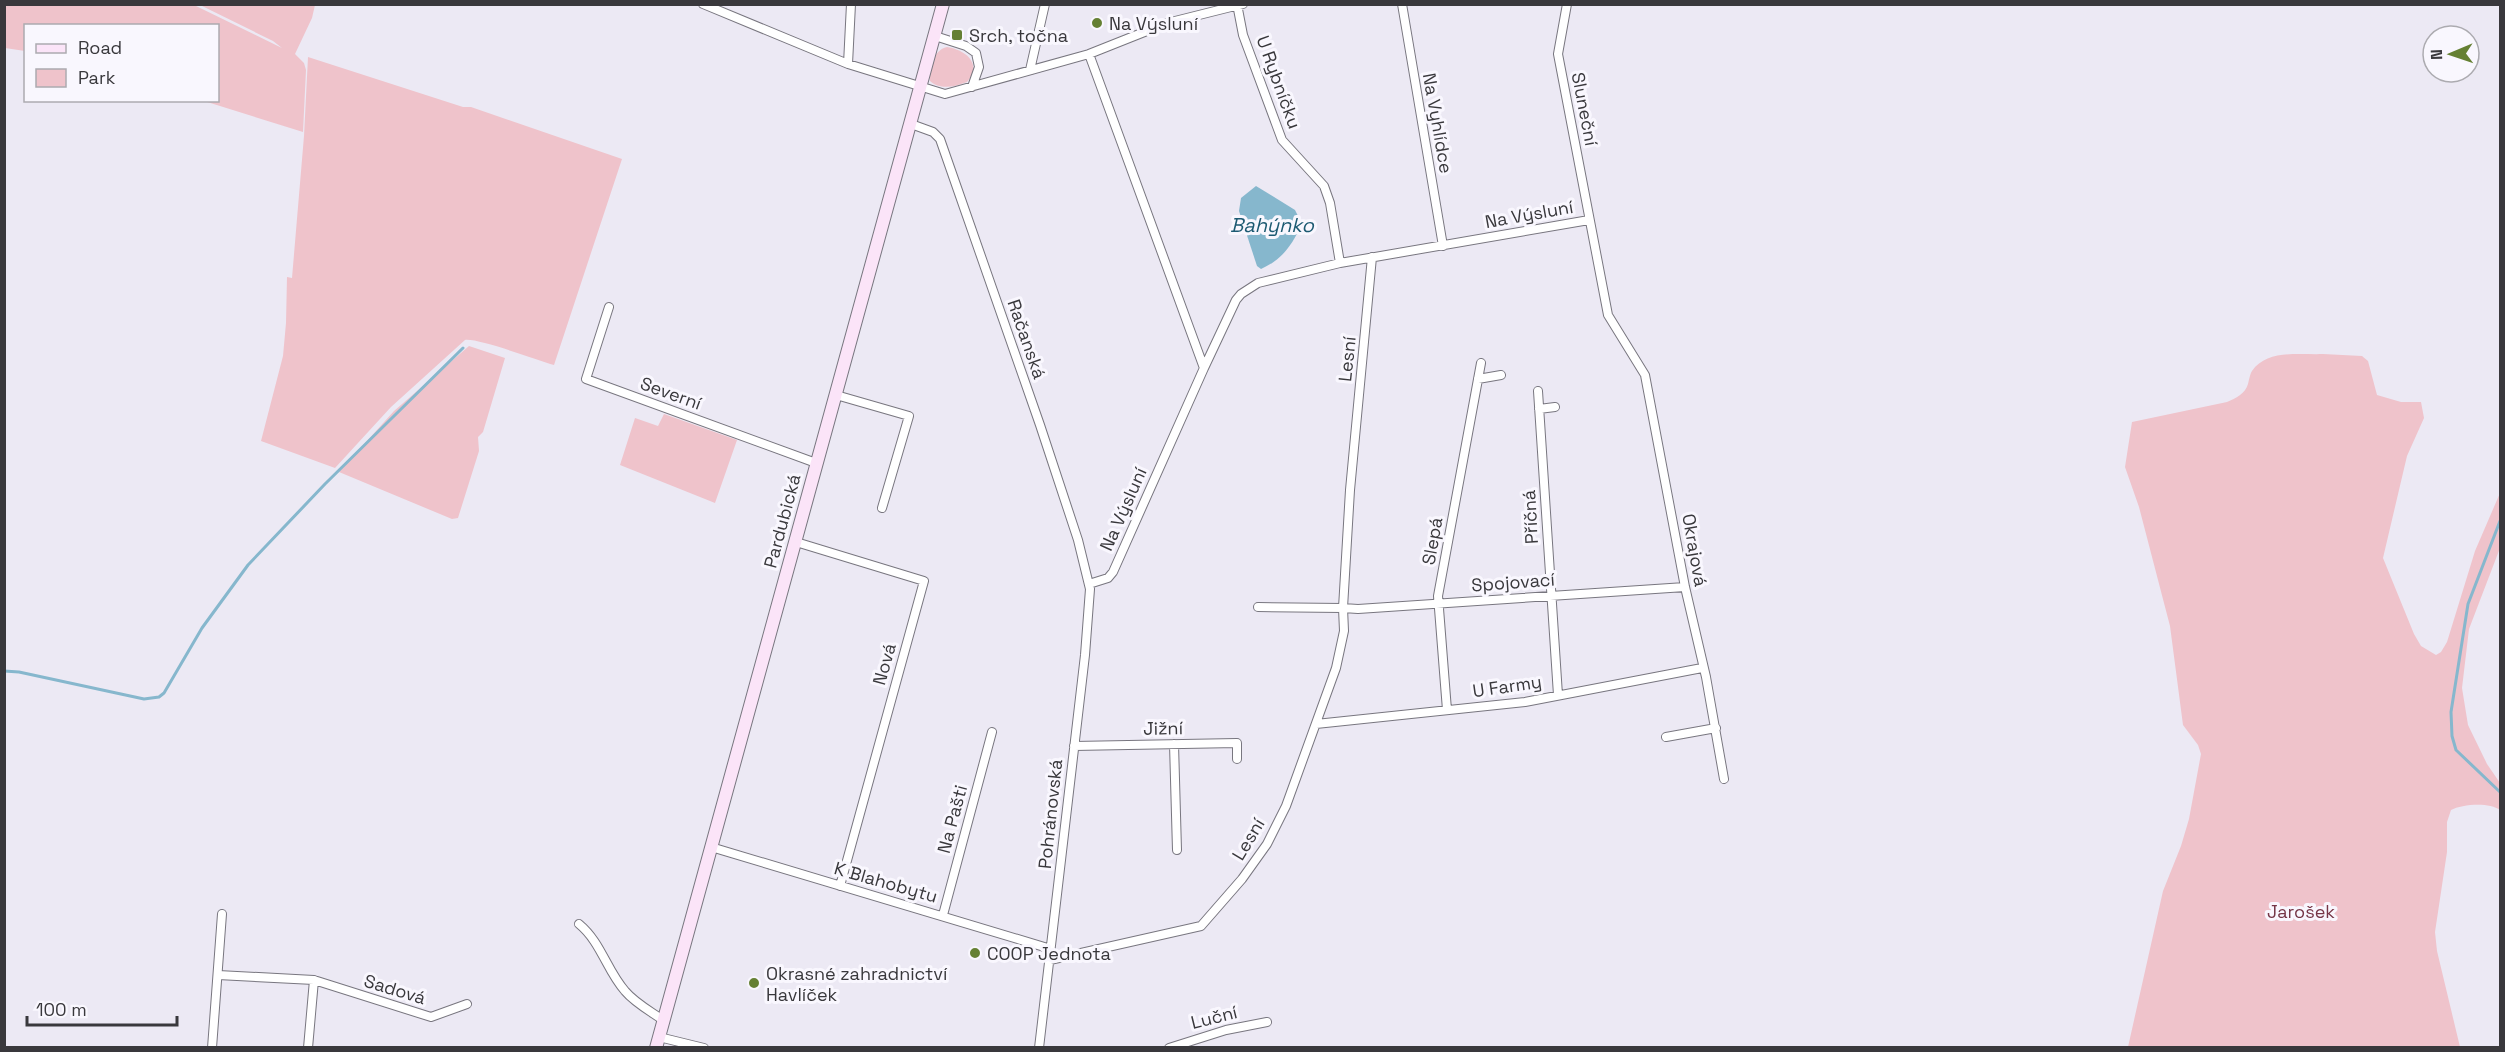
<svg xmlns="http://www.w3.org/2000/svg" width="2505" height="1052" font-family="'Space Grotesk',sans-serif">
<style>
.green{fill:#efc3cb}
.water{fill:#86b7cd}
.lines{fill:none;stroke-linecap:round;stroke-linejoin:round}
.stream{stroke:#86b7cd;stroke-width:3}
.street-casing{stroke:#78767f;stroke-width:10}
.secondary-casing{stroke:#78767f;stroke-width:14}
.street{stroke:#fff;stroke-width:8}
.secondary{stroke:#fbe4f8;stroke-width:12}
.poi-dot{fill:#658033;stroke:#f9f7fe;stroke-width:2}
.labels{text-anchor:middle;dominant-baseline:central;stroke-width:6;stroke-linejoin:round;paint-order:stroke}
.poi-label{font-size:18px;fill:#39383c;stroke:#f9f7fe;text-anchor:start}
.street-label{font-size:18px;fill:#39383c;stroke:#f9f7fe}
.park-label{font-size:18px;fill:#763647;stroke:#f9f7fe}
.water-label{font-size:20px;font-style:italic;fill:#1d5a72;stroke:#f9f7fe}
</style>
<rect width="100%" height="100%" fill="#ece9f4"/>
<path class="green" d="M4,5h190l88,43 -9,-7 -73,-36h115l-3,13 -17,36 9,9 2,7 -3,62 -99,-31 14,-1v-74h-192l-1,25 -20,-3z
M947,47c19,3 36,17 20,35 -13,5 -27,8 -37,-1 0,-13 3,-31 17,-34z
M308,57l155,50h8l151,52 -68,206c-17,-5 -76,-27 -89,-25l-74,67 -56,61 -74,-27 22,-85 3,-33 1,-46 5,1 12,-142z
M469,346l36,12 -22,74 -5,5 1,14 -21,67 -6,1 -113,-47 55,-61z
M2323,354l39,2 6,5 9,34 24,7h20l3,16 -17,38 -24,102 31,76 7,12 15,9 5,-3 6,-10 28,-91 25,-58v55l-31,81 -7,59 6,37 19,39 13,19v27c-10,-8 -38,-6 -49,0l-4,12v30l-12,80 2,19 23,96h-332l35,-156 18,-45 8,-27 12,-65 -3,-9 -15,-20 -13,-99 -31,-119 -14,-40 7,-45 95,-20c9,-4 18,-8 21,-18 1,-4 2,-10 4,-13 15,-22 48,-16 71,-17z
M664,414l73,26 -22,63 -95,-38 15,-47 23,8z"/>
<path class="water" d="M1256,186l39,24 7,14c-10,21 -20,36 -41,45l-4,-3 -18,-55 2,-13z"/>
<g class="lines">
<path class="stream" d="M2500,521l-32,83 -17,108 1,24 4,14 44,42
M4,671l15,1 125,27 15,-2 5,-4 38,-65 46,-63 77,-81 138,-136"/>
<g class="street-casing">
<path id="street" d="M703,4l145,60 97,30 144,-40 115,314 -91,204 -5,6 -19,6
M1237,4l6,31 39,105 42,46 6,17 10,60
M1402,4l41,242
M1567,4l-9,50 50,261 37,60 40,212 21,90 18,102
M935,36l31,10 10,7 3,14 -7,20
M1089,54l78,-31 76,-19
M848,64l3,-60
M1030,70l15,-66
M911,124l22,8 7,7 100,286 38,115 12,49 -5,66 -46,393
M609,307l-23,72 230,84
M1204,368l32,-68 5,-6 17,-11 82,-20 249,-43
M1478,379l23,-4
M1538,391l20,304
M836,395l73,21 -27,92
M1539,409l16,-2
M796,542l128,39 -84,305
M1258,607l85,1 7,-118 22,-233
M1447,710l-9,-114 43,-233
M1316,724l209,-22 177,-34
M1666,737l50,-9
M1174,744l3,106
M1074,746l163,-3v16
M711,847l340,102
M943,915l49,-183
M579,924c22,18 28,47 46,67 10,12 25,20 38,29
M1050,960l151,-34 41,-47 25,-35 19,-38 50,-138 8,-37 -1,-23 15,1 327,-22
M218,975l96,5 117,37 36,-13
M659,1037l45,11
M212,1048l10,-134
M308,1048l6,-68
M1169,1048l57,-18 41,-8"/>
</g>
<g class="secondary-casing">
<path id="secondary" d="M656,1048l287,-1044"/>
</g>
<use href="#street" class="street"/>
<use href="#secondary" class="secondary"/>
</g>
<g class="poi-dot">
<circle cx="1097" cy="23" r="6"/>
<rect x="951" y="29" width="12" height="12" rx="3"/>
<circle cx="975" cy="953" r="6"/>
<circle cx="754" cy="983" r="6"/>
</g>
<g class="labels">
<g class="poi-label">
<text x="1109" y="23">Na Výsluní</text>
<text x="969" y="35">Srch, točna</text>
<text x="987" y="953">COOP Jednota</text>
<text x="766" y="973">Okrasné zahradnictví<tspan x="766" dy="21">Havlíček</tspan></text>
</g>
<g class="street-label">
<text transform="translate(1279 82) rotate(70)">U Rybníčku</text>
<text transform="translate(1585 109) rotate(79)">Sluneční</text>
<text transform="translate(1438 123) rotate(80)">Na Vyhlídce</text>
<text transform="translate(1529 214) rotate(-10)">Na Výsluní</text>
<text transform="translate(1027 339) rotate(71)">Račanská</text>
<text transform="translate(1347 359) rotate(-84)">Lesní</text>
<text transform="translate(671 393) rotate(20)">Severní</text>
<text transform="translate(1123 509) rotate(-66)">Na Výsluní</text>
<text transform="translate(1530 517) rotate(-93)">Příčná</text>
<text transform="translate(782 521) rotate(-75)">Pardubická</text>
<text transform="translate(1432 541) rotate(-80)">Slepá</text>
<text transform="translate(1695 550) rotate(80)">Okrajová</text>
<text transform="translate(1513 582) rotate(-4)">Spojovací</text>
<text transform="translate(884 664) rotate(-74)">Nová</text>
<text transform="translate(1507 686) rotate(-8)">U Farmy</text>
<text transform="translate(1163 728) rotate(-1)">Jižní</text>
<text transform="translate(1050 814) rotate(-84)">Pohránovská</text>
<text transform="translate(952 819) rotate(-75)">Na Pašti</text>
<text transform="translate(1248 839) rotate(-59)">Lesní</text>
<text transform="translate(886 882) rotate(16)">K Blahobytu</text>
<text transform="translate(395 989) rotate(17)">Sadová</text>
<text transform="translate(1214 1017) rotate(-14)">Luční</text>
</g>
<g class="park-label">
<text x="2301" y="911">Jarošek</text>
</g>
<g class="water-label">
<text x="1272" y="225">Bahýnko</text>
</g>
</g>
<rect width="2505" height="1052" fill="none" stroke="#39383c" stroke-width="12"/>
<rect x="24" y="24" width="195" height="78" fill="#f9f7fe" stroke="#acabb0" stroke-width="1.5"/>
<rect x="36" y="44" width="30" height="9" fill="#fbe4f8" stroke="#acabb0" stroke-width="1.5"/>
<text x="78" y="54" font-size="18" fill="#39383c">Road</text>
<rect x="36" y="69" width="30" height="18" fill="#efc3cb" stroke="#acabb0" stroke-width="1.5"/>
<text x="78" y="84" font-size="18" fill="#39383c">Park</text>
<g transform="translate(2451 54) rotate(268)"><circle r="28" fill="#f9f7fe" stroke="#acabb0" stroke-width="1.5"/>
<path d="M0-4.5L10 22L0 15L-10 22Z" fill="#658033"/>
<text y="-9" font-size="16" font-weight="bold" text-anchor="middle" fill="#39383c">N</text>
</g>
<path d="M27 1016v9h150v-9" fill="none" stroke="#39383c" stroke-width="3"/>
<text x="36" y="1016" font-size="18" fill="#39383c" stroke="#f9f7fe" stroke-width="4.5" paint-order="stroke">100 m</text>
</svg>
